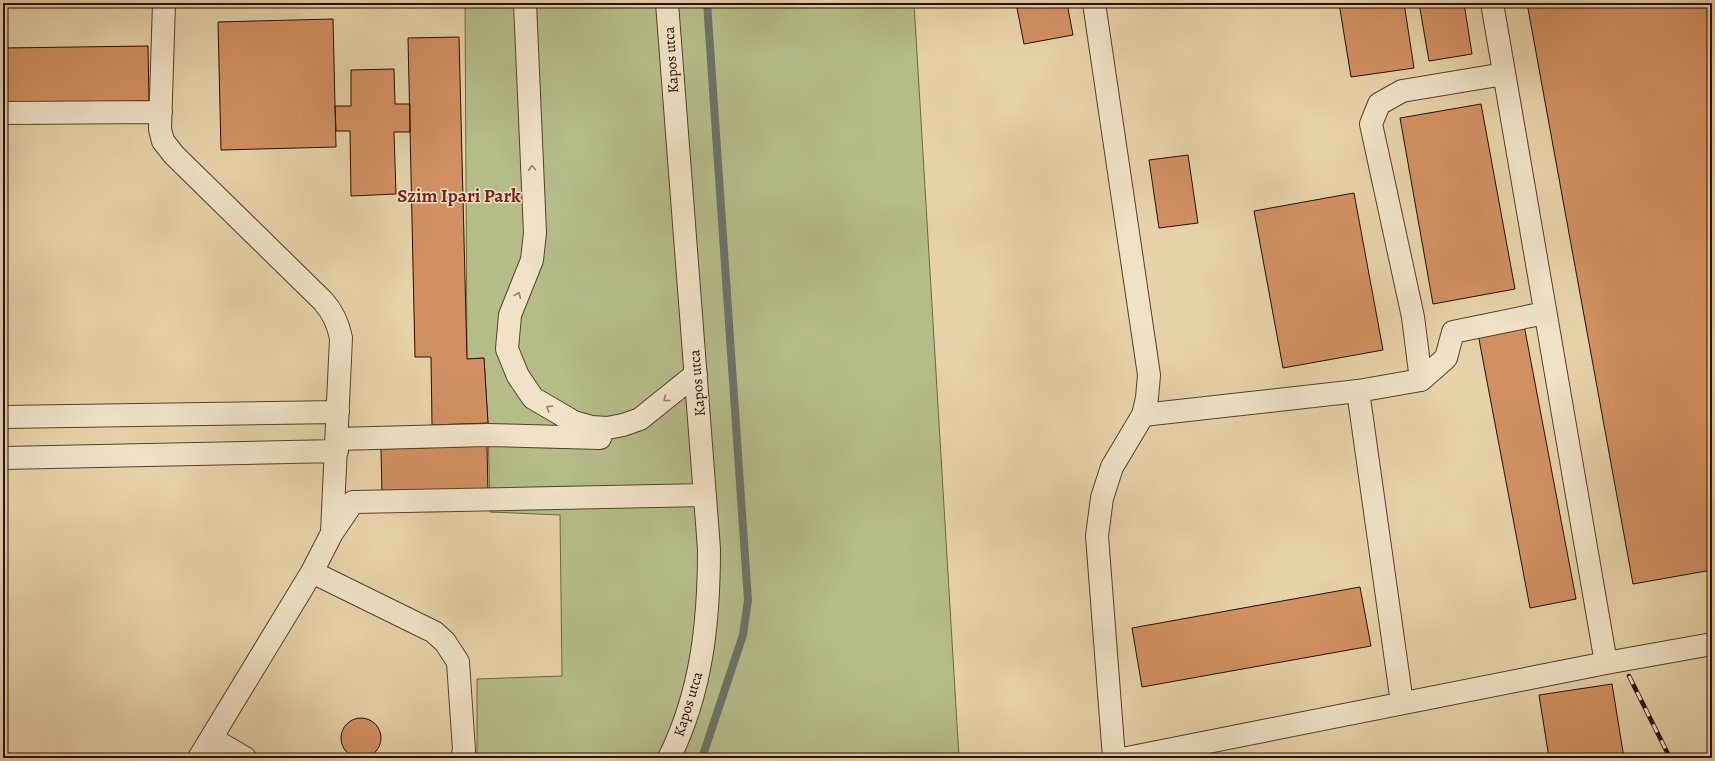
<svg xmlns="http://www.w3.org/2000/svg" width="1715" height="761" font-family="Alegreya,serif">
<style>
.green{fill:#b4bc88;stroke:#6e6644}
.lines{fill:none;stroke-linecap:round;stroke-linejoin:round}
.stream{stroke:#6c736b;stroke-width:8}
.building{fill:#d29061;stroke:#280f01}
.minor-casing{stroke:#58402b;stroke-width:24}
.minor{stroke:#efe2c6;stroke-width:22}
.rail-casing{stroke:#280f01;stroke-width:4.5}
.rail{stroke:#efe2c6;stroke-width:3;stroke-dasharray:9;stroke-linecap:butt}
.oneway{stroke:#95836d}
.labels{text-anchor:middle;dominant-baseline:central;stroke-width:3;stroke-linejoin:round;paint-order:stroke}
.street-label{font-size:15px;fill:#280f01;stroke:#efe2c6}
.district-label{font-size:19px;font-weight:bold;fill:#7a1f14;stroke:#efe2c6}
</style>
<rect width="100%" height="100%" fill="#e6d2a8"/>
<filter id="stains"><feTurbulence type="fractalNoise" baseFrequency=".005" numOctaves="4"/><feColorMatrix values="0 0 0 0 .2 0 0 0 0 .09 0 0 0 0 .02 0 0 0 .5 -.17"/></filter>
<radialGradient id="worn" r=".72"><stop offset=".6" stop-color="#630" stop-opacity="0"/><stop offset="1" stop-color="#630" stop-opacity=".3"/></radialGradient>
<path class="green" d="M465,3h449l45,755h-482v-79l85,-3 -2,-161 -70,-3 -2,-89 -4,-65 -17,1z"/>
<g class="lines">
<path class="stream" d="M702,758l41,-123 5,-35 -41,-597"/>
</g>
<path class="building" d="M1016,3h51l6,32 -49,9z
M1339,3h65l10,65 -63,9z
M1419,3h45l8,51 -43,7z
M1527,3h185v567l-79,14z
M333,19l3,128 -115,3 -3,-128z
M459,37l8,322 17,-1 4,65 -56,2 -1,-68h-16l-7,-319z
M148,46l1,55 -146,2v-55z
M394,69l1,35h15v28h-16l2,62 -45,2 -1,-65h-14l-1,-25h16v-36z
M1481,104l34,185 -82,15 -33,-186z
M1188,155l10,68 -39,5 -10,-68z
M1354,193l29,157 -100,18 -29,-157z
M1524,325l52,274 -46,9 -52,-274z
M487,446l1,48 -106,2 -1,-47z
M1360,587l11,59 -229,41 -10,-59z
M1612,684l12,74h-75l-10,-63z
M341 738a20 20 0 1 1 40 0a20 20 0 1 1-40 0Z"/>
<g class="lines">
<g class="minor-casing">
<path id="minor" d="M164,3l-4,126 3,12 11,14 149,146c10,11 15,22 18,37l-9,194
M525,3l10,230 -3,27 -22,55 -3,34 11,27 15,22 41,24 18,5 15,1 16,-3 17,-6 56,-45
M667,3l42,546c0,72 -7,143 -40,209
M1094,3l55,372 -2,23 -4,17 -31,52 -10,31 -5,38 17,222
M1492,3l114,660 106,-19
M3,113l158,-1
M1421,380l-8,-63 -42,-193 8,-20 23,-13 102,-17
M1143,415l215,-24
M3,417l335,-5
M337,439l150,-4 113,3
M3,458l334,-7
M312,572l122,60 11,10 13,20 6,88 -2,8
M1402,703l-44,-312 63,-11 25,-22 7,-26 92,-19
M211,738l34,20
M199,758l113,-186 20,-39 21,-31 352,-7
M1127,758l479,-95"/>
</g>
<use href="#minor" class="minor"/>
<g class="rail-casing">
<path id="rail" d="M1629,676l41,82"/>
</g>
<use href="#rail" class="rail"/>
</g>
<defs><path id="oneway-chevron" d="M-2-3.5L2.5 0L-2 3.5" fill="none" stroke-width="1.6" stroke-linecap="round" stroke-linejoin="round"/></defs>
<g class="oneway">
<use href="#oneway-chevron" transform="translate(532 168) rotate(-93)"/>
<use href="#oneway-chevron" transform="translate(518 295) rotate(-68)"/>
<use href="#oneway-chevron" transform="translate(666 399) rotate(141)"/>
<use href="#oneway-chevron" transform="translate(549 408) rotate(-147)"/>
</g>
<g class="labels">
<g class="street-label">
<text transform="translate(671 60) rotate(-94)">Kapos utca</text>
<text transform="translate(697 383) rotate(-95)">Kapos utca</text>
<text transform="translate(688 704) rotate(-73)">Kapos utca</text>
</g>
<g class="district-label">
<text x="459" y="196">Szim Ipari Park</text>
</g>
</g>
<rect width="1715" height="761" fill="none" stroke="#e6d2a8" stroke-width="16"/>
<rect x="4" y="4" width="1707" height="753" fill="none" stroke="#280f01" stroke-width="2"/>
<rect x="8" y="8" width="1699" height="745" fill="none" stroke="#280f01"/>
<rect width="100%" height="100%" filter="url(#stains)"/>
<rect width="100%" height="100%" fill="url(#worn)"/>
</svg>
